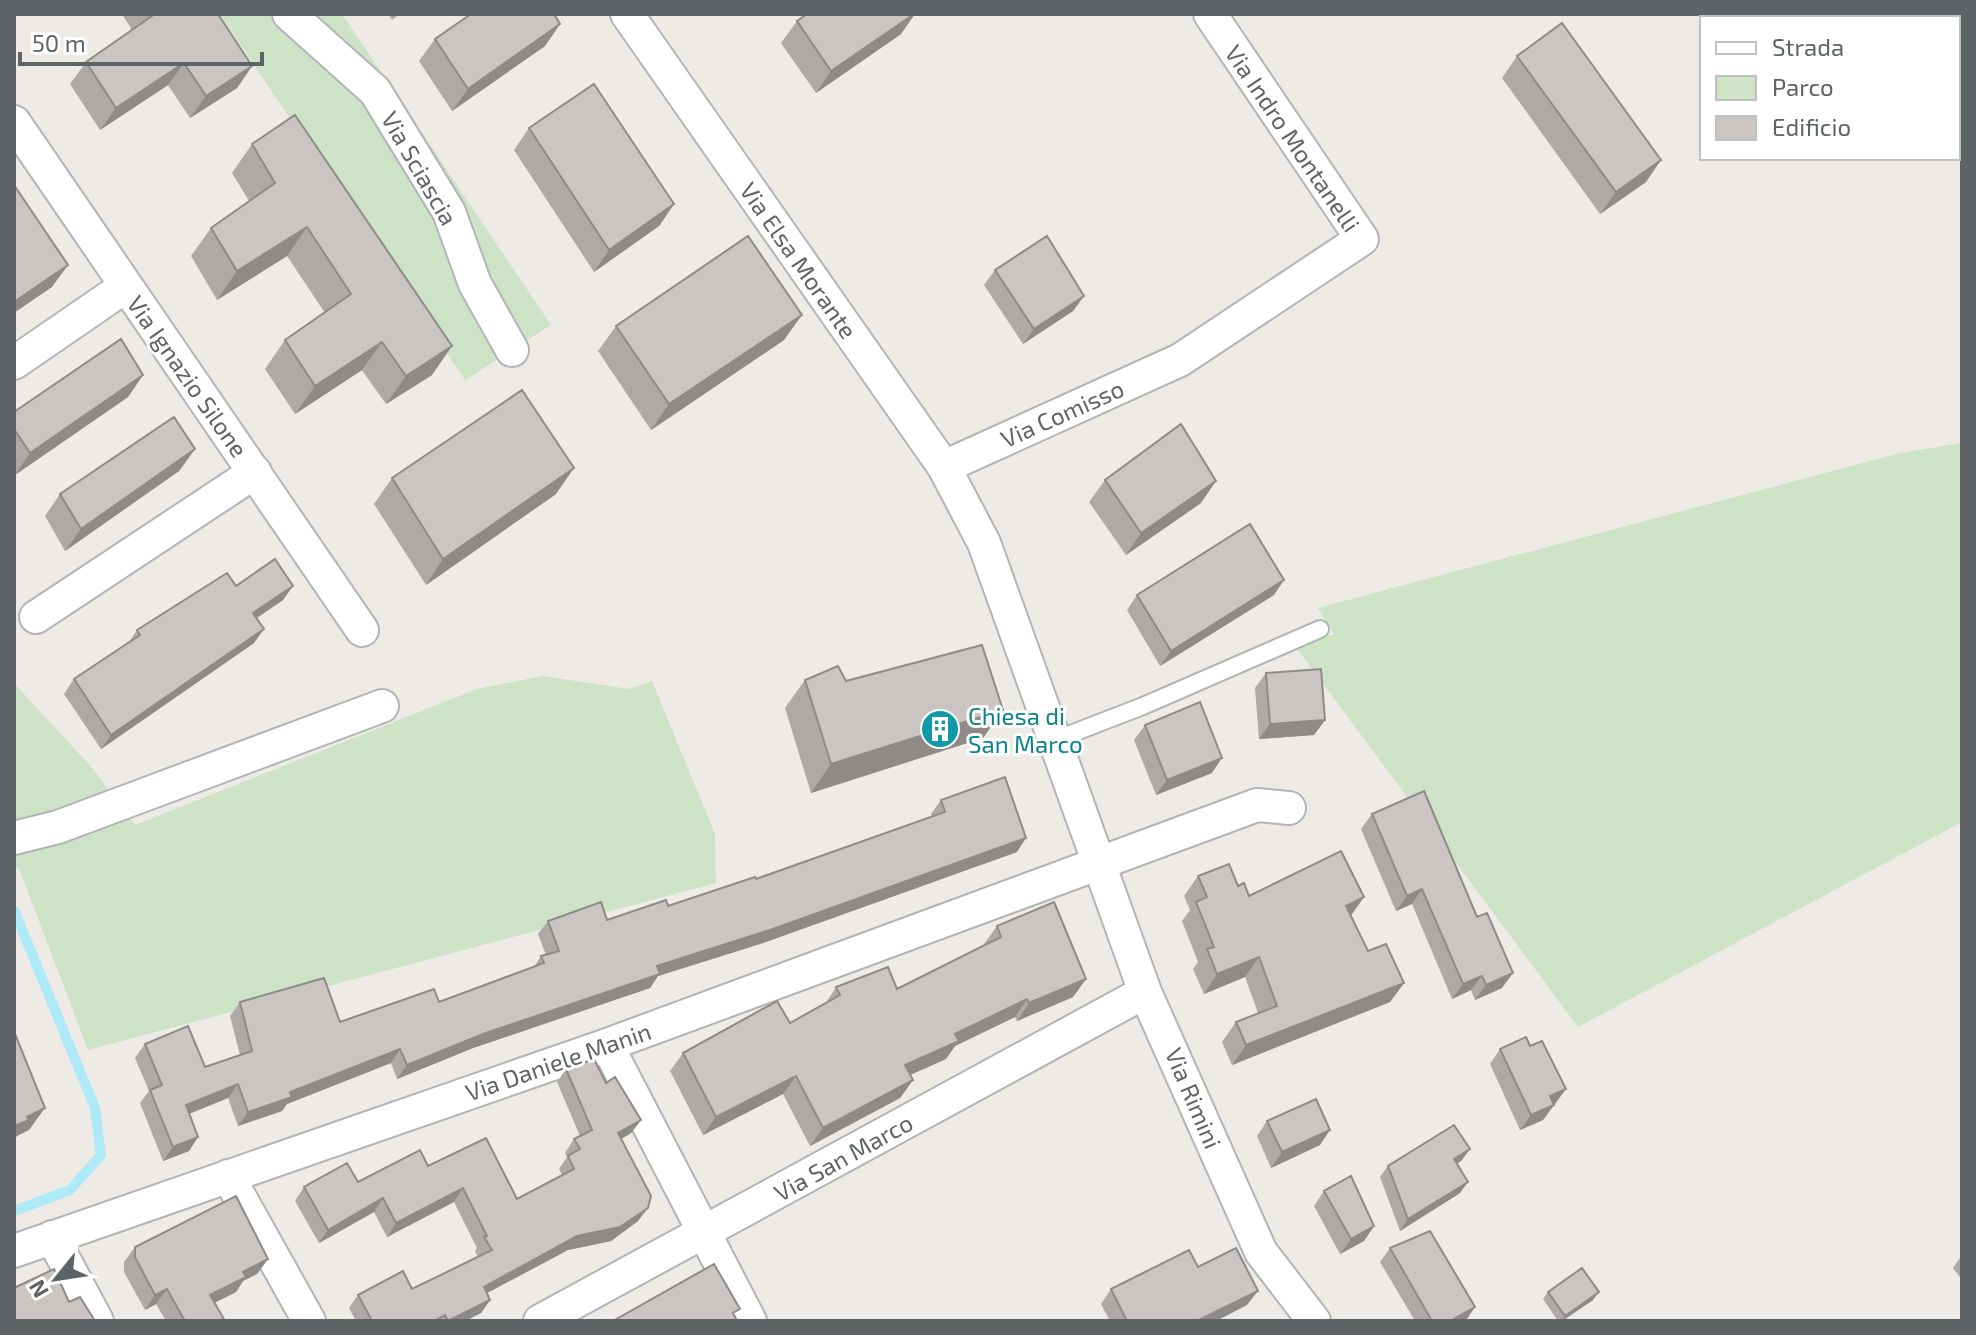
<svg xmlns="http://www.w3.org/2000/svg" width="1976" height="1335" font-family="'Exo 2',sans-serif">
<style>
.green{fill:#cde3c5}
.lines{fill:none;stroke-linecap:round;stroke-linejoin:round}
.stream{stroke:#aee9f7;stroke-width:10}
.lane-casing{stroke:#b1b5b7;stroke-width:20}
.street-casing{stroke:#b1b5b7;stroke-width:36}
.lane{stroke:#fff;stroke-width:16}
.street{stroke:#fff;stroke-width:32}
.wall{fill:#aea9a7}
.shaded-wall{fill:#8d8a88}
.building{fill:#cac5c2;stroke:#8d8a88;stroke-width:2}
.labels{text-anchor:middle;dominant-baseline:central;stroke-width:6;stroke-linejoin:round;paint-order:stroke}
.street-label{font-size:24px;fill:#5e6365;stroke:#fff}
.culture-label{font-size:24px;fill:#0d838f;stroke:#fff;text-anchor:start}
</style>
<rect width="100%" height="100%" fill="#eeeae6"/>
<path class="green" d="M220,14h122l209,311 -86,55z
M1962,443v379l-384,205 -283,-381 39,-12 -16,-26 582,-155z
M543,676l86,13 23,-8 63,153 1,49 -628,167 -68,-179 -6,-6v-182l79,86 42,56 342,-136z"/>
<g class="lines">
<path class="stream" d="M14,910l81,198 6,47 -31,35 -56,21"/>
<g class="lane-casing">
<path id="lane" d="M1055,740l88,-34 177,-77"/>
</g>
<g class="street-casing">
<path id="street" d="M289,14l86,77 74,121 26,72 37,66
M627,14l317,453 40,76 161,449 116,260 53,69
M14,122l348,508
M14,363l112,-77
M944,467l236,-107 182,-121 -152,-225
M36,617l219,-145
M14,838l44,-11 324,-121
M607,1045l143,276
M228,1176l81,145
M52,1237l45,84
M14,1251l593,-206 650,-240 32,3
M540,1321l605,-329"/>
</g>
<use href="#lane" class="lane"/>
<use href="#street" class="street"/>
</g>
<path class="wall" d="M122,14h96l34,52 -15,22 -47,30 -22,-33 -68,45 -30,-46 16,-22 46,-32z
M388,14h12l-8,6z
M797,21l104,13 -85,59 -35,-50z
M560,24l-15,22 -93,65 -33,-50 16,-22z
M1517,56l129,126 -46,32 -98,-136z
M529,128l145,76 -15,22 -65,46 -80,-122z
M252,144l180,231 -46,29 -24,-34 -67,44 -30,-45 20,-29 40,-27 -38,-57 -70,44 -26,-44 20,-28 38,-27 -17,-28z
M995,270l89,26 -11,15 -50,33 -39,-59z
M616,326l168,14 -133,90 -53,-79z
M143,375l-15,22 -113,78 -1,-63z
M195,449l-16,22 -114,80 -20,-35 15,-22z
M392,478l164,16 -130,91 -52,-81z
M1105,480l96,23 -75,52 -37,-53z
M236,586l47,14 -26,18 -3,25 -153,106 -37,-55 10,-15 55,-37 8,-12z
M1137,595h137l-114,71 -33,-56z
M1266,673l59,47 -11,15 -55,4 -4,-51z
M805,680l41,1 157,29 -20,28 -172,55 -26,-85z
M1145,725l67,48 -56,22 -22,-55z
M941,800l76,52 -254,91 -105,33 -8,12 -177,60 -76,31 -6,-16 -104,41 -5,7 -44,15 -10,-28 -39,16 9,23 -9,14 -26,10 -23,-58 9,-12 -14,-33 10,-14 60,23 35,-12 -10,-39 10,-14 100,20 99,-20 95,-35 7,-11 5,-1 -8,-21 10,-13 59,-1 61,-14 88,-27 176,-62 -1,-3z
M1372,814l130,174 -27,12 -4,-10 -19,9 -40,-95 -16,7 -35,-82z
M1198,876l40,10 11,10 102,20 17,35 36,32 -14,19 -158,63 -10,-23 14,-20 22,-9 -13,-36 -41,17 -11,-25 5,-7 -16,-41 8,-11 -6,-14z
M997,926l89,53 -13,18 -56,24 -2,-4 -60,29 -9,13 -36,16 3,5 -13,18 -90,48 -27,-52 -80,41 -33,-64 13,-18 107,-30 36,-20 10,-16 61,2 88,-44 -1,-1z
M1500,1049l55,55 -12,16 -23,10 -30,-66z
M566,1069l40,14 35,37 -10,13 -10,6 17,82 -27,20 -43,9 -81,43 3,7 -9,13 -16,8h-109l-7,-13 9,-13 54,-6 66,-32 -3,-6 2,-3 -23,-46 -67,35 -13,-25 -55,31 -24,-42 9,-14 54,-5 70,-16 89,33 45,-24 -3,-6 8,-12 -2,-4 9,-14 6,-3 -23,-54z
M1267,1121l53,24 -49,23 -14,-32z
M1462,1160l-5,4 3,29 -60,38 -20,-54 8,-11z
M1324,1191l50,35 -10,15 -24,13 -26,-48z
M135,1247l133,12 -11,15 -14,7 -7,11 -22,11 11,18h-59l-10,-17 -11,6 -21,-38v-10z
M1390,1248l85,59 -9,13 -51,1 -35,-59z
M1962,1255v25l-9,-12z
M1198,1267l49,38 -31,16h-106l-9,-17 10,-15z
M1548,1292l45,8 -30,21h-5l-15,-22z"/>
<path class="shaded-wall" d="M914,14h1l-14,20 -85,59 15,-22z
M560,24l-15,22 -93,65 16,-22z
M184,63l-16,22 -68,45 16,-22z
M252,66l-15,22 -47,30 16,-22z
M1661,160l-15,22 -46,32 16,-22z
M674,204l-15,22 -65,46 15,-22z
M307,227l-20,29 -70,44 20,-29z
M68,265l-16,22 -38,26v-11z
M1084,296l-11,15 -50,33 11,-15z
M802,315l-18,25 -133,90 18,-26z
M382,342l-20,28 -67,44 20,-28z
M452,346l-20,29 -46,29 20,-28z
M143,375l-15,22 -113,78 15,-22z
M195,449l-16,22 -114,80 16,-22z
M574,468l-18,26 -130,91 17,-26z
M1216,481l-15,22 -75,52 15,-22z
M1284,580l-10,15 -114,71 11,-15z
M293,586l-10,14 -40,27 10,-14z
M264,629l-10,14 -153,106 10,-14z
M1003,710l-20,28 -172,55 20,-29z
M1325,720l-11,15 -55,4 11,-15z
M1222,758l-10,15 -56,22 11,-15z
M1026,838l-9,14 -254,91 -105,33 -8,12 -177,60 -76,31 10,-14 250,-99z
M1422,889l-10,15 -16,7 11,-15z
M1364,897l-14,20 -4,-11z
M1259,957l-14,20 -41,17 13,-20z
M1513,973l-11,15 -27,12 11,-15z
M1482,976l-11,14 -19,9 11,-15z
M1086,979l-13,18 -56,24 12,-18z
M1404,983l-14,19 -158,63 14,-20z
M1027,999l-12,18 -60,29 -9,13 -54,24 13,-18 50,-31z
M400,1049l-9,14 -104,41 -5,7 -44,15 10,-14 42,-20z
M796,1076l-13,18 -80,41 13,-18z
M913,1080l-13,18 -90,48 13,-18z
M238,1084l-10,14 -52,21 10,-14z
M1566,1089l-11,15 -15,7 10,-15z
M1554,1105l-11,15 -23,10 11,-15z
M45,1108l-16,22 -12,6 -3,5v-15l13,-9z
M641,1120l-10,13 -22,14 9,-14z
M1330,1130l-10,15 -49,23 11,-16z
M198,1137l-9,14 -26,10 10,-14z
M1470,1149l-8,11 -16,11 8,-12z
M1468,1182l-8,11 -60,38 8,-12z
M463,1188l-9,14 -67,35 9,-14z
M383,1198l-9,14 -55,31 9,-13z
M648,1208l-10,13 -27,20 -43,9 -94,50 10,-13 93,-51z
M1374,1226l-10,15 -24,13 11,-15z
M268,1259l-11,15 -14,7 -7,11 -36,18 10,-15 33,-23z
M167,1289l-11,15 -11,6 10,-15z
M1258,1291l-11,14 -31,16h-19z
M1599,1292l-6,8 -32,21 4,-5z
M490,1300l-9,13 -16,8h-17z
M1475,1307l-9,13 -16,1z"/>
<path class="building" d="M151,14h67l34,52 -46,30 -22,-33 -68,45 -30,-46 66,-46z
M471,14h83l6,10 -92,65 -33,-50z
M807,14h107l-83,57 -34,-50z
M1562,23l99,137 -45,32 -99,-136z
M594,84l80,120 -65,46 -80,-122z
M295,115l157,231 -46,30 -24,-34 -67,44 -30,-46 66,-46 -44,-67 -70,44 -26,-43 64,-45 -23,-39z
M14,185l54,80 -54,37z
M748,236l54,79 -133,89 -53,-78z
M1047,236l37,60 -50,33 -39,-59z
M121,339l22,36 -113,78 -16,-24v-17z
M522,390l52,78 -131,91 -51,-81z
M174,417l21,32 -114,80 -21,-35z
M1181,424l35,57 -75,52 -36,-53z
M1250,524l34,56 -113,71 -34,-56z
M275,559l18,27 -40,27 11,16 -153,106 -37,-56 66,-44 -3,-5 90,-57 9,13z
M982,645l21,65 -172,54 -26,-84 33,-14 8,15z
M1321,669l4,51 -55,4 -4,-51z
M1200,702l22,56 -55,22 -22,-55z
M1005,777l21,61 -253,91 -116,37 3,8 -177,60 -76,31 -7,-16 -110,43 2,5 -44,15 -10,-28 -52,21 12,32 -25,10 -23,-57 12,-5 -17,-41 43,-18 17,41 47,-16 -12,-49 84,-24 16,44 94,-33 5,13 105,-39 -3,-7 18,-5 -11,-30 53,-19 6,18 59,-20 2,6 87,-29 1,2 189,-67 -4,-12z
M1424,791l53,126 10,-4 26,60 -27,12 -4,-9 -19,8 -41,-95 -15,7 -35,-82z
M1341,851l23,46 -18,9 22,45 18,-7 18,39 -158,62 -10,-23 41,-16 -18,-49 -42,17 -10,-25 7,-2 -18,-45 11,-5 -9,-21 31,-12 9,22 6,-3 5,13z
M1054,902l32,77 -57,24 -2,-4 -72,35 4,7 -54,24 8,15 -90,48 -27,-52 -80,41 -33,-64 94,-52 13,22 50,-28 -4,-8 52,-20 9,22 104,-52 -4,-11z
M15,1034l30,74 -18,9 2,3 -15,6v-91z
M1526,1037l4,9 12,-5 24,48 -16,7 4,9 -23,10 -31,-66z
M594,1059l12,24 9,-6 26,43 -23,13 33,63 -3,12 -28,19 -43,9 -93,51 6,13 -42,21 -3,-6 -11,6h-62l-14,-26 45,-24 9,18 80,-39 -8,-13 3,-1 -24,-48 -67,35 -13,-25 -55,32 -24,-43 43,-24 11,19 62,-32 8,16 58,-28 31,61 57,-30 -6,-13 12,-7 -6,-10 18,-9 -26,-61z
M1316,1099l14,31 -48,22 -15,-31z
M1454,1125l16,24 -16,10 14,23 -60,37 -20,-53z
M1351,1176l23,50 -23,13 -27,-48z
M236,1196l32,63 -25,13 3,5 -36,18 15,26h-40l-18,-32 -12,6 -20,-38v-10z
M1430,1231l45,76 -25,14h-18l-42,-73z
M1236,1248l22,43 -61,30h-70l-16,-32 78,-39 9,17z
M714,1264l26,45 -7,4 4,8h-124z
M1582,1268l17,24 -34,24 -17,-24z
M54,1269l15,33 11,-5 15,24h-81v-33z"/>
<defs>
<g id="building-disc" transform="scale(2)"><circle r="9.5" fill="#0f9aa8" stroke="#fff"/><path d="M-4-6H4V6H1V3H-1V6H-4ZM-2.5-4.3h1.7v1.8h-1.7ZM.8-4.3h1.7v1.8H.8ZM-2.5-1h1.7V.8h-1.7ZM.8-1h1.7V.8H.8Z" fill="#fff"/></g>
</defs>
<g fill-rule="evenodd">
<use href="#building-disc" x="940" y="729"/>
</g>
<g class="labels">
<g class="street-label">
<text transform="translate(1293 138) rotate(56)">Via Indro Montanelli</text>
<text transform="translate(420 168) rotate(60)">Via Sciascia</text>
<text transform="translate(799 260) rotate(55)">Via Elsa Morante</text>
<text transform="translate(188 376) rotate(55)">Via Ignazio Silone</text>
<text transform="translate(1062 413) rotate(-24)">Via Comisso</text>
<text transform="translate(558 1061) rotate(-19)">Via Daniele Manin</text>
<text transform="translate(1194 1098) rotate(67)">Via Rimini</text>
<text transform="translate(843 1157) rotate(-29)">Via San Marco</text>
</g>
<g class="culture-label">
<text x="968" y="715">Chiesa di<tspan x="968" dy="28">San Marco</tspan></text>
</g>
</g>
<rect width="1976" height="1335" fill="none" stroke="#5e6365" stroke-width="32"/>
<rect x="1700" y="16" width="260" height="144" fill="#ffffff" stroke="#bfc1c1" stroke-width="2"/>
<rect x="1716" y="42" width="40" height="12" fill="#ffffff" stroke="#bfc1c1" stroke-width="2"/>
<text x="1772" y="56" font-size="24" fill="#5e6365">Strada</text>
<rect x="1716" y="76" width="40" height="24" fill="#cde3c5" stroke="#bfc1c1" stroke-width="2"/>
<text x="1772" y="96" font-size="24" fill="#5e6365">Parco</text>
<rect x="1716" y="116" width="40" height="24" fill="#cac5c2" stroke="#bfc1c1" stroke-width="2"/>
<text x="1772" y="136" font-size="24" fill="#5e6365">Edificio</text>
<g transform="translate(56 1279) rotate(240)" stroke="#ffffff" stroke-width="6" paint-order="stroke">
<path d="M0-6L14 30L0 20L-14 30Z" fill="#5e6365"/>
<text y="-12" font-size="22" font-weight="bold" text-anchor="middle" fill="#5e6365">N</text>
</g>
<path d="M20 52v12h242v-12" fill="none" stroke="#5e6365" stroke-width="4"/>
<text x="32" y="52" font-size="24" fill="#5e6365" stroke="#ffffff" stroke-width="6" paint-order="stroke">50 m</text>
</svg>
